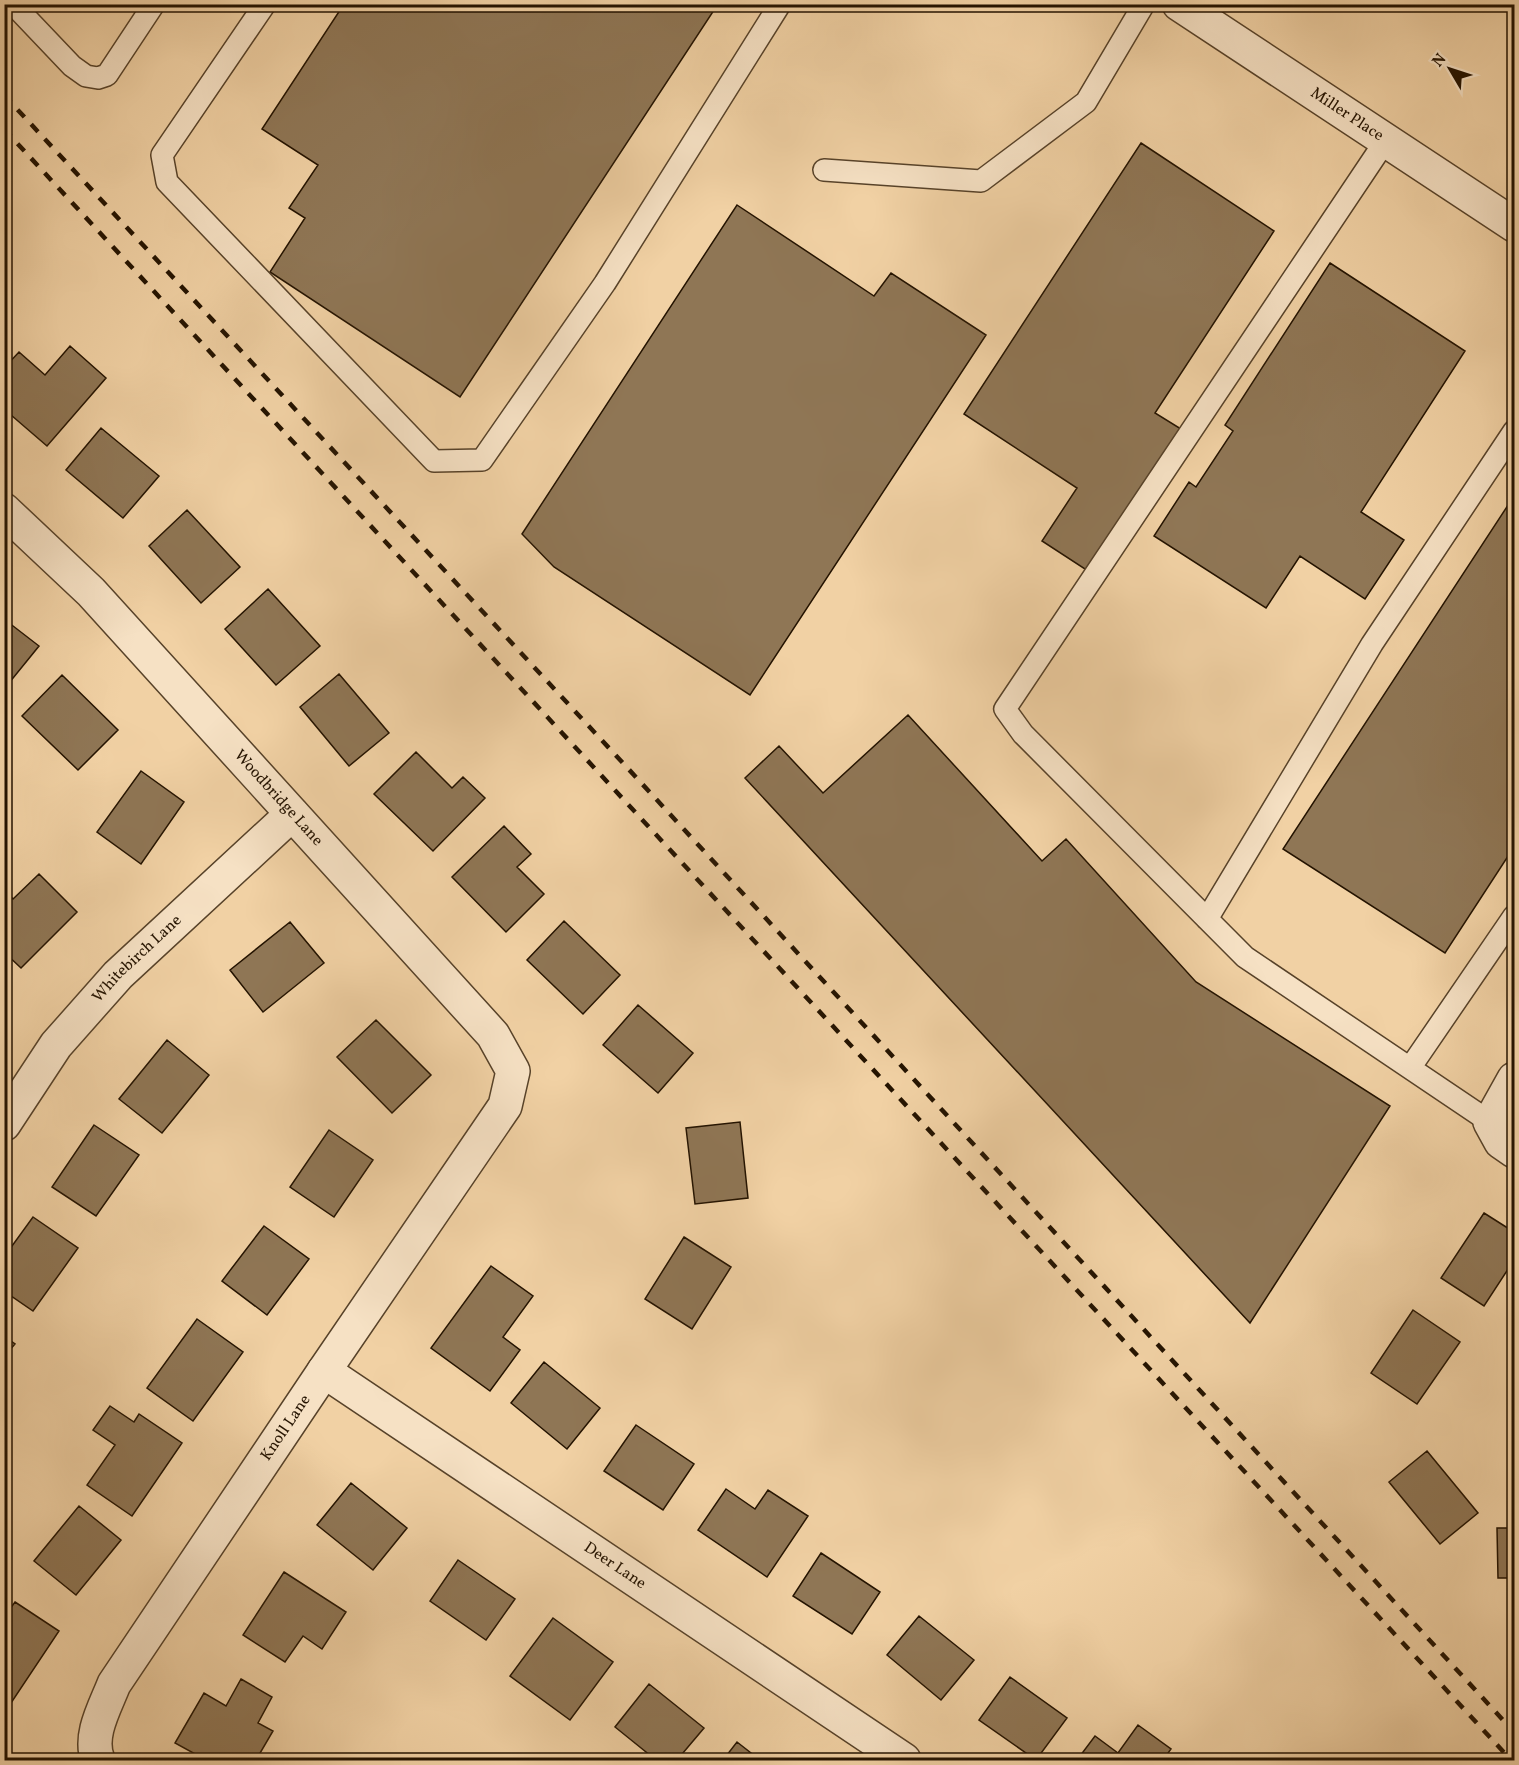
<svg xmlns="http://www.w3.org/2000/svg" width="1519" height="1765" font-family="Vollkorn,serif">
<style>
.building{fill:#8f7655;stroke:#241300;stroke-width:1.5}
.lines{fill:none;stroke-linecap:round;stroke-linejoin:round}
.service-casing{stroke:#574229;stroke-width:24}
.minor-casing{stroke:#574229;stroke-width:36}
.tertiary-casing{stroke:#574229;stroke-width:36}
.service{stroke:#f6e1c4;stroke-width:21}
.minor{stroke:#f6e1c4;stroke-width:33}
.tertiary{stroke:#f6e1c4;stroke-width:33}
.rail{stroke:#241300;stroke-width:4.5;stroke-dasharray:10 10;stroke-linecap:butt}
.labels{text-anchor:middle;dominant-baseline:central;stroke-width:6;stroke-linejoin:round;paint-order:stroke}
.street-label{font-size:16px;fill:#241300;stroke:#f6e1c4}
</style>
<rect width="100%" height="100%" fill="#f1d1a4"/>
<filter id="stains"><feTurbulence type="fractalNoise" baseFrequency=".00333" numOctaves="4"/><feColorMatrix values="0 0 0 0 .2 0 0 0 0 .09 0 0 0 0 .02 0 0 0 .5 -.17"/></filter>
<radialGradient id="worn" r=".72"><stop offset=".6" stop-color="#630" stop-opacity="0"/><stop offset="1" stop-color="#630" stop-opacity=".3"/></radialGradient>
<path class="building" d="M344,4h374l-258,393 -190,-125 35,-54 -16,-10 29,-43 -56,-36z
M1141,143l133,88 -119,182 26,16 -93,142 -46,-30 35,-53 -113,-74z
M737,205l137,91 17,-23 95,62 -236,360 -196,-128 -32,-33z
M1330,263l135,88 -104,161 43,28 -39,59 -65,-43 -34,52 -112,-72 35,-54 7,5 37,-56 -8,-6z
M70,346l36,32 -59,68 -43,-37v-41l15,-16 26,23z
M101,428l58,48 -36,42 -57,-48z
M1514,496v351l-69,106 -162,-104z
M187,510l53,57 -39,36 -52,-57z
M268,589l52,57 -44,39 -51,-56z
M4,619l35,27 -34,42 -1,-1z
M339,674l50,59 -40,33 -49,-59z
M62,675l56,55 -40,40 -56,-54z
M908,715l134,146 24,-22 130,143 194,124 -140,217 -505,-545 34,-32 44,47z
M416,752l36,36 11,-11 22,21 -52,53 -59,-57z
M141,771l43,31 -43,62 -44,-32z
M504,826l27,28 -14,13 27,27 -38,38 -54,-55z
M39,874l38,38 -56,56 -17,-16v-62l9,9z
M564,921l56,54 -37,39 -56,-54z
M290,922l34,41 -61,49 -33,-42z
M638,1005l55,48 -35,40 -55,-48z
M376,1020l55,55 -39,38 -55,-56z
M167,1040l42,35 -47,58 -43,-34z
M740,1122l8,76 -53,6 -9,-76z
M94,1125l45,30 -43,61 -44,-29z
M329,1130l44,30 -39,57 -44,-30z
M1484,1213l30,19v28l-30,46 -43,-28z
M33,1217l45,31 -45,63 -29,-20v-34z
M264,1226l45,33 -42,56 -45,-34z
M684,1237l47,30 -39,62 -47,-30z
M491,1266l42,30 -30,41 17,13 -30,41 -59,-43z
M1413,1310l47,32 -43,62 -46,-31z
M197,1319l46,33 -50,69 -46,-33z
M4,1336l11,8 -11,13z
M544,1362l56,46 -33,41 -56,-46z
M110,1406l24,16 5,-8 43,29 -50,73 -45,-31 28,-40 -22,-15z
M636,1425l58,39 -31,46 -59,-39z
M1427,1451l51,62 -38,31 -51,-62z
M351,1483l56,45 -34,42 -56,-45z
M726,1489l29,20 13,-19 40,26 -41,61 -69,-47z
M79,1506l42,34 -45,55 -42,-34z
M1497,1528h17v50h-16z
M821,1553l59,39 -28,42 -59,-38z
M458,1560l57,39 -29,41 -56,-39z
M284,1572l62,40 -24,37 -19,-13 -18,26 -42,-27z
M15,1602l44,29 -50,75 -5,-3v-86z
M919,1616l55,44 -33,40 -54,-45z
M553,1618l60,44 -43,58 -60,-44z
M1010,1677l57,41 -31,42 -57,-40z
M241,1679l31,18 -14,26 15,8 -17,29h-50l-31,-17 29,-50 22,13z
M649,1684l55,44 -27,32h-21l-41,-33z
M1138,1725l33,24 -8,11h-86l18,-24 23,17z
M737,1742l23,18h-37z"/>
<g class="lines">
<g class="service-casing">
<path id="service" d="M13,4l59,62 14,10 12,2 9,-3 47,-71
M265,4l-103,151 5,27 267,279 48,-1 123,-177 175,-279
M1386,140l-381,569 18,25 222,223 245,165
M824,170l157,11 105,-79 58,-98
M1207,919l165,-275 142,-213
M1410,1068l104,-152"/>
</g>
<g class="minor-casing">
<g id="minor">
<path id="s1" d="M4,510l87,82 402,443 20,36 -8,35 -181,265 -210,313c-9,23 -26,52 -16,76"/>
<path d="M1514,1079l-24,43 11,20 13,9"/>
<path id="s2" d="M4,1124l52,-79 62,-70 174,-161"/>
<path id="s3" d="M324,1371l580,389"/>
</g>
</g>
<g class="tertiary-casing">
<g id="tertiary">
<path id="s4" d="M1179,4l335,221"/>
</g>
</g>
<use href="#service" class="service"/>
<use href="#minor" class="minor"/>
<use href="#tertiary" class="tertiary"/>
<path class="rail" d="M4,95l618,667 892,970
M4,129l1507,1631"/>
</g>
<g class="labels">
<g class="street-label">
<text stroke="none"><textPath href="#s4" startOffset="201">Miller Place</textPath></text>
<text stroke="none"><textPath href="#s1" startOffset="398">Woodbridge Lane</textPath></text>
<text stroke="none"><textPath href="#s2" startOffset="213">Whitebirch Lane</textPath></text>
<text transform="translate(286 1428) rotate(-56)">Knoll Lane</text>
<text stroke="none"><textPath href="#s3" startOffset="350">Deer Lane</textPath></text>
</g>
</g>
<rect width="1519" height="1765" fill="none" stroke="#f1d1a4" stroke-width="24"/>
<rect x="6" y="6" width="1507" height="1753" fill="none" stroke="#241300" stroke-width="3"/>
<rect x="12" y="12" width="1495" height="1741" fill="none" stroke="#241300" stroke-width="1.5"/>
<g transform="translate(1450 69) rotate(309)" stroke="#f6e1c4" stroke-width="4.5" paint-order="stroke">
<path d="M0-4.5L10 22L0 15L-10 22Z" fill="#241300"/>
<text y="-9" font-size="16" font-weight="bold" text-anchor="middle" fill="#241300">N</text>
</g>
<rect width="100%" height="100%" filter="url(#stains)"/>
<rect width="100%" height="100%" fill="url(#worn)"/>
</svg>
